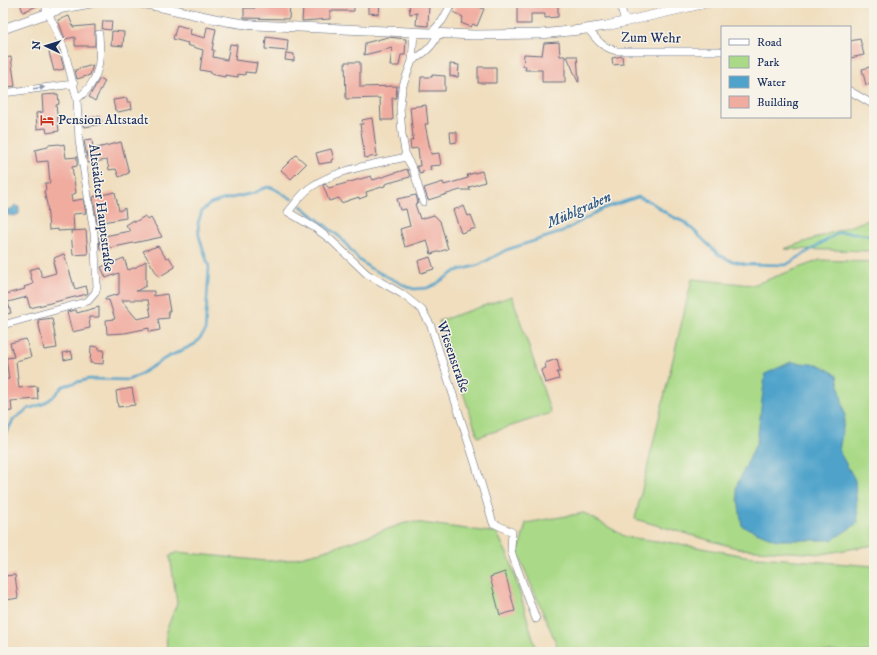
<svg xmlns="http://www.w3.org/2000/svg" width="877" height="655" font-family="'IM FELL DW Pica',serif">
<style>
.green{fill:#aada88;stroke:#628473}
.water{fill:#4fa3cb;stroke:#356994}
.lines{fill:none;stroke-linecap:round;stroke-linejoin:round}
.stream{stroke:#4fa3cb;stroke-width:2.5}
.building{fill:#f1aca0;fill-rule:evenodd}
.minor-casing{stroke:#666c80;stroke-width:8}
.tertiary-casing{stroke:#666c80;stroke-width:10}
.minor{stroke:#fff;stroke-width:7}
.tertiary{stroke:#fff;stroke-width:9}
.oneway{fill:#8d97ae}
.labels{text-anchor:middle;dominant-baseline:central;stroke-width:3;stroke-linejoin:round;paint-order:stroke}
.street-label{font-size:14px;fill:#1b2f5e;stroke:#f7f3e8}
.poi-label{font-size:14px;fill:#1b2f5e;stroke:#f7f3e8;text-anchor:start}
.water-label{font-size:15px;font-style:italic;fill:#2d5884;stroke:#f7f3e8}
</style>
<rect width="100%" height="100%" fill="#f7f3e8"/>
<filter id="ink" filterUnits="userSpaceOnUse"><feTurbulence type="fractalNoise" baseFrequency=".025" numOctaves="2"/><feDisplacementMap in="SourceGraphic" scale="8" xChannelSelector="R" yChannelSelector="G"/><feConvolveMatrix kernelMatrix="1 2 1 2 8 2 1 2 1" color-interpolation-filters="sRGB"/></filter>
<filter id="wash" filterUnits="userSpaceOnUse"><feTurbulence type="fractalNoise" baseFrequency=".012" numOctaves="4" result="noise"/><feDisplacementMap in="SourceGraphic" scale="16" xChannelSelector="R" yChannelSelector="G"/><feGaussianBlur stdDeviation="0.9" result="paint"/><feColorMatrix in="noise" values="0 0 0 0 0 0 0 0 0 0 0 0 0 0 0 0 0 1.4 0 .05"/><feComposite in="paint" operator="in"/></filter>
<g filter="url(#wash)">
<rect width="100%" height="100%" fill="#f0debe"/>
<path class="green" d="M874,218v33l-90,-2z
M820,260l54,2v283l-52,9 -82,-5 -105,-30 57,-240 61,6z
M512,296l39,117 -73,24 -39,-116z
M584,513l42,24 54,7 65,12 129,10v86h-314l-42,-98 8,-31z
M414,522l83,11 13,27 27,92h-370l-1,-21 11,-28 -7,-47 7,-4 89,9 21,-1 34,-8 84,-29z"/>
<path class="water" d="M15,205l4,2v7l-5,2 -6,-1 -2,-3 1,-2 4,-1z
M791,362l29,3 17,10 8,41 -6,35 16,29 3,43 -26,17h-56l-34,-14 -6,-39 21,-45 8,-68z"/>
<g class="lines">
<path class="stream" d="M301,206l40,32 18,22 11,8 38,19 6,2 13,-1 9,-4 20,-13 23,-6 27,-15 56,-18 40,-23 36,-12 13,5 18,13 17,8 32,31 11,6 16,4 41,1 52,-32c14,-3 23,4 36,2
M3,438l11,-19 14,-10 15,-5 10,-7 10,-11 26,-7 39,1 11,-5 25,-16 31,-15 10,-12 1,-17 3,-48 -10,-31 -1,-13 4,-12 8,-7 12,-4 32,-7 8,-4 6,-2 5,1 19,11"/>
</g>
<g id="blocks">
<path class="building" d="M20,3h19v2l-16,7z
M255,3h35l-1,16 -45,-1v-10h11z
M319,3h35v8h-24v8l-28,2 1,-13 16,-2z
M368,3h12l-1,11 -11,-1z
M409,3h20l-1,23 -12,-1 1,-12 -7,1z
M457,3h6l5,3 2,-3 14,6 -7,17 -4,-2 -2,3 -10,-4 2,-6 -10,-5z
M517,3h9v4l14,1v-5h18v14l-13,1v-4h-14v10h-14z
M69,16l4,11 22,-2v21h-20v-9l-10,2 -7,-19z
M103,21h9l-1,9 -9,-1z
M177,25l14,4 -1,5 15,4 2,-11 9,2 -4,21h2l-1,7 14,3 3,-16 7,1 -2,15 22,3 -2,10 -10,-1v3l-7,-1v3l-13,-2v2l-14,-3v-2l-11,-2 3,-20 -16,-5 1,-2 -15,-4z
M112,31l12,1 -1,14 -12,-1z
M266,37l22,3 -1,11 -22,-2z
M388,37l18,2 -1,16h-4l-2,11h-9l2,-18 -28,7 1,-12z
M860,39l4,16 -14,3v-17z
M559,42l1,14h5v26h-23v-12h-17l1,-4h-3l1,-12 18,1 2,-12z
M59,50l5,19 -10,2 -5,-19z
M286,53l8,1v7l-9,-1z
M567,56h10l2,26h-1z
M622,56l1,8 -10,1 -1,-7z
M11,57l4,29 -8,1 -2,-16 -2,1v-14z
M345,62h15v25l37,-1 -1,12h-4l1,22h-12l-1,-22 -34,1z
M450,64l9,1 -1,12 -8,-1z
M93,65l-3,10 -13,4 -2,-9z
M874,66v17l-8,2 -4,-16z
M478,67h18v16h-18z
M432,75l13,1v15h-25l1,-14h11z
M100,78l5,3 -10,20 -6,-4z
M58,94l1,10 -3,1 3,26 -12,2 -1,-5 -9,1 -1,-16 7,-1 -1,-17z
M127,98v4h4l1,7 -14,3 -3,-2 -2,-10z
M426,105l2,19h-3l6,30 8,-1 2,12 -11,1 1,4 -9,1 1,2 -3,1 -3,-8h3l-2,-18 -7,1 -1,-8 3,-1 -1,-3h1l-3,-30z
M100,116l2,8 -17,3 -2,-8z
M372,118l5,38 -12,2 -5,-34h3l-1,-4z
M450,132h7v10l-6,1z
M92,139l1,10 28,-7 8,31 -10,4 -3,-8 -7,1 -2,-10 -19,3 -4,-23z
M60,144l1,1 3,-1 2,14 11,-1v9l-5,1 4,26 -5,2 1,6 11,-2 3,14 -13,1 1,16 -16,1v-2l-9,1 -2,-26 -3,-13 2,-1 -1,-7h5l-2,-22 -11,1 -2,-12 13,-3v-2z
M331,149l3,10 -3,1 1,2 -13,2 -3,-11z
M296,155l10,9 -15,15 -10,-9z
M407,169l3,8 -25,7v2l-19,6 1,4 -8,3v-2l-18,6 -2,-5 -10,3 -6,-16 2,-1 4,4 42,-12 2,4z
M482,171l3,11 -16,5 1,3h-10l-32,10 -4,-12 19,-6 1,3 24,-7 -1,-3z
M115,192l4,19 6,-3 1,10 -29,5 -4,-26z
M416,195l2,8 -3,1 5,15 14,-4 6,6 8,28 -17,5 -4,-14 -22,7 -5,-18 10,-3 -4,-17 -6,1 -3,-11z
M464,206l4,10 3,-1 5,13 -15,5 -8,-23z
M145,216l3,4 3,-2 11,19 -62,13 -1,-13 31,-6 -4,-6 8,-5 1,2z
M86,230l2,24 -15,1 -2,-24z
M158,246l8,12 3,-1 6,10 -16,10 -16,-26z
M64,254l11,35 11,-3 2,7 -1,1 -57,14 -3,-11 -19,5 3,11 -8,2v-23h3v2l19,-5 -1,-2 9,-3 -4,-14 10,-3 3,10 14,-4 -3,-11h2l-1,-4z
M430,257l4,12 -13,4 -3,-12z
M124,258l4,12 8,-3 10,-6v25l-10,5h18v5l13,-2 3,17h-2l1,7 -11,1 2,11 -11,2v-4l-24,5 -18,1 -1,-14 9,-1 -6,-19h-4v-2l14,-4v-21l-13,5 -5,-11zM121,300h27l3,16 -14,3z
M99,307v10h-10l1,11 -18,4 -5,-20 9,-2 1,3z
M52,318l5,30 -13,2 -6,-30z
M26,339l5,18 -15,4 3,27 18,-2 1,13 -27,2 1,10 -9,1v-32l6,-1 -3,-21 8,-1 -4,-14z
M91,346l8,1v3h5l-1,14 -13,-1z
M71,351l2,7 -9,2 -1,-7z
M557,359l3,13h-3l2,7 -14,4 -4,-13 5,-2 -1,-5z
M132,388l3,17 -17,2 -2,-16z
M505,572l10,39 -15,4 -10,-38z
M15,575l3,23 -11,2 -3,-24z"/>
</g>
</g>
<g filter="url(#ink)">
<use href="#blocks" fill-opacity="0" stroke="#666c80" stroke-width="1"/>
<g class="lines">
<g class="minor-casing">
<path id="minor" d="M620,3l5,19
M588,29c10,12 13,18 29,22h105
M414,32l-2,29 -10,27 -2,19 2,27 4,23 7,12 10,33
M431,33l11,-12 10,-18
M412,61c11,-7 21,-14 26,-27
M850,91l24,14
M3,93l71,-9
M77,99c23,-17 24,-38 22,-65
M406,157c-30,7 -69,12 -95,30 -9,6 -16,17 -23,25l27,16 16,12 36,34 35,20 20,16 9,16 44,137 18,60 19,9 -1,18 2,7 23,62
M3,325l85,-24 7,-8 2,-6 -3,-54 -15,-92 -2,-42 -13,-50 -20,-46"/>
</g>
<g class="tertiary-casing">
<path id="tertiary" d="M140,3c38,6 76,19 115,22l219,10 67,-1 38,-4 27,-4 100,-23
M3,29l60,-21 28,-5"/>
</g>
<use href="#minor" class="minor"/>
<use href="#tertiary" class="tertiary"/>
</g>
<defs><path id="oneway-solid" d="M-6-.8H1V-3.2L6.5 0L1 3.2V.8H-6Z"/></defs>
<use class="oneway" href="#oneway-solid" transform="translate(39 88) rotate(-7)"/>
</g>
<defs>
<g id="hotel-bare" transform="scale(1.08)"><path d="M-6-4.5h1.5V1H6V5H4.5V3h-9V5H-6ZM-4 0a1.8 1.8 0 1 1 3.6 0ZM.5 0V-2.5h3Q6-2.5 6 0Z" fill="#c8321e" stroke="#f7f3e8" stroke-width="2.5" paint-order="stroke"/></g>
</defs>
<g fill-rule="evenodd">
<use href="#hotel-bare" x="47" y="120"/>
</g>
<g class="labels">
<g class="street-label">
<text transform="translate(651 38) rotate(1)">Zum Wehr</text>
<text transform="translate(101 208) rotate(83)">Altstädter Hauptstraße</text>
<text transform="translate(453 357) rotate(71)">Wiesenstraße</text>
</g>
<g class="poi-label">
<text x="58" y="120">Pension Altstadt</text>
</g>
<g class="water-label">
<text transform="translate(579 210) rotate(-24)">Mühlgraben</text>
</g>
</g>
<rect width="877" height="655" fill="none" stroke="#f7f3e8" stroke-width="16"/>
<rect x="721" y="26" width="130" height="92" fill="#f7f3e8" stroke="#9fa5b1"/>
<rect x="729" y="39" width="20" height="6" fill="#ffffff" stroke="#9fa5b1"/>
<text x="757" y="46" font-size="12" fill="#1b2f5e">Road</text>
<rect x="729" y="56" width="20" height="12" fill="#aada88" stroke="#9fa5b1"/>
<text x="757" y="66" font-size="12" fill="#1b2f5e">Park</text>
<rect x="729" y="76" width="20" height="12" fill="#4fa3cb" stroke="#9fa5b1"/>
<text x="757" y="86" font-size="12" fill="#1b2f5e">Water</text>
<rect x="729" y="96" width="20" height="12" fill="#f1aca0" stroke="#9fa5b1"/>
<text x="757" y="106" font-size="12" fill="#1b2f5e">Building</text>
<g transform="translate(46 46) rotate(274)" stroke="#f7f3e8" stroke-width="3" paint-order="stroke">
<path d="M0-3L7 15L0 10L-7 15Z" fill="#1b2f5e"/>
<text y="-6" font-size="11" font-weight="bold" text-anchor="middle" fill="#1b2f5e">N</text>
</g>
</svg>
